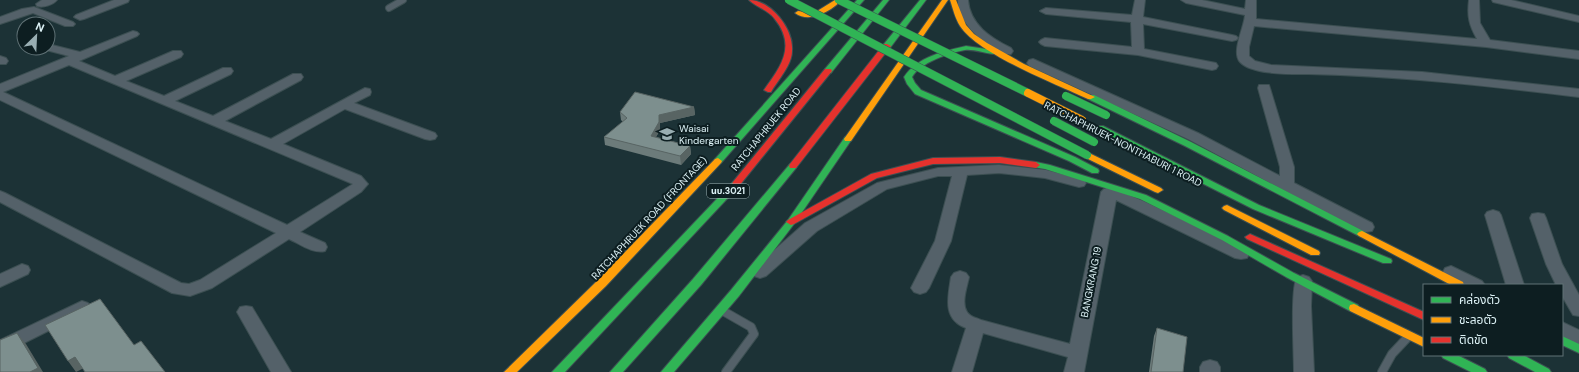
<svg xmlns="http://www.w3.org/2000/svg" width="1579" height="372" font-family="'DM Sans','Noto Sans Thai',sans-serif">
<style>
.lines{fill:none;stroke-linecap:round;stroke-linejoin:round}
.lane-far1-casing{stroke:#3c4f52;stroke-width:8}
.lane-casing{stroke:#3c4f52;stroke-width:10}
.street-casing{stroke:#3c4f52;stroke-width:2}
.fast-casing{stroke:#3c4f52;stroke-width:2}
.slow-casing{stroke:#3c4f52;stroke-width:2}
.jam-casing{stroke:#3c4f52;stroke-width:2}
.lane-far1{stroke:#546169;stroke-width:6}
.lane{stroke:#546169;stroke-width:8}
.street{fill:#546169;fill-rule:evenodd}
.fast{fill:#30b455;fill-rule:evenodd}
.slow{fill:#ff9f0a;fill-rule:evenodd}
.jam{fill:#e5322d;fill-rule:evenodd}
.fast-bridge-casing{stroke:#3c4f52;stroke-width:9;stroke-linecap:butt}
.slow-bridge-casing{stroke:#3c4f52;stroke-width:9;stroke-linecap:butt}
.fast-bridge{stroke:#30b455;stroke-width:8}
.slow-bridge{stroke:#ff9f0a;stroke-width:8}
.wall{fill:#6c7b7a}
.shaded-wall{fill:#586463}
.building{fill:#7d8f8e;stroke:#586463}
.labels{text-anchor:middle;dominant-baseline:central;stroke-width:4;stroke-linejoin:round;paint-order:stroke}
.shield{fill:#0d1e21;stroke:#9eb2b5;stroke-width:1}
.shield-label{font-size:9px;font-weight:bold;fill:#dcf1f5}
.poi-label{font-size:10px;fill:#dcf1f5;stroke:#0d1e21;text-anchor:start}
.street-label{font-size:10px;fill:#dcf1f5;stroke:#0d1e21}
</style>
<rect width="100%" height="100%" fill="#1c3236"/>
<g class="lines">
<g class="lane-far1-casing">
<path id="lane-far1" d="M389,8l14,-8"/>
</g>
<g class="lane-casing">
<path id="lane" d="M723,311l28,16 3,7 -28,38
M1382,372l10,-18 16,-17"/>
</g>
<g class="street-casing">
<path id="street" d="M42,0h15c-4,5 -14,8 -20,6l-1,-2z
M114,0h15l-1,2 -44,17 -4,1 -6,-3 2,-2z
M958,0h10c2,25 23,38 43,48l2,3 -2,3c-16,3 -44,-25 -50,-39 -3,-5 -3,-10 -3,-15z
M1135,0h10l-2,17 89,18 4,1 2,2 -2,2 -4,1 -89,-17 1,25 72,14 2,3 -2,3 -4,1 -74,-15 -93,-9 -4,-2 -2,-2 2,-2 4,-2 87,9 -1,-25 -85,-8 -6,-3 6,-3 86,7z
M1181,0h21l43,9 1,-9h10v19l221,20c-8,-14 -10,-23 -8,-39h10l1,23 10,17 89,11v8l-93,-12 -232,-21 -5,21v9l6,5 16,4 151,7 157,17v8c-90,-11 -180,-21 -271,-23 -17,0 -56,1 -68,-12 -9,-10 4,-34 5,-47l-59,-12z
M1492,0h19l68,16v6l-86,-20z
M34,7l39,15 2,2 -2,2h-8l-32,-13 -33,11v-7l22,-8z
M133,31l4,1 2,2 -2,2 -58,25 36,15 58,-25h8l2,3 -2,3 -55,24 38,15 59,-28h8l2,3 -2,3 -56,27 38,15 80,-42h8l2,3 -2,3 -76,41 46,18 94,-51 5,1 1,3 -1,3 -16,8 81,30 2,3 -2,3 -5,1 -5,-1 -80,-30 -62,35 78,32 7,8 -7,8 -61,40 25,11 2,4 -2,4c-12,3 -25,-7 -36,-12l-77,49 -22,8 -18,-3 -172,-91v-11l5,2 176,90 8,1 11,-4 76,-47 -276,-133v-16l69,-28 -23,-6 -1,-2h3v-4l32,8zM69,65l284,119 -66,41 -284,-133z
M0,56l6,2 2,3 -2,3h-6z
M1033,59l165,74 82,43v-9l-22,-79 1,-3h10l25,82v16l78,40 2,4 -2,4 -6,1 -6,-1 -172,-92 -159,-73 -2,-3 2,-3z
M999,165l47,5 38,10 2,3 -2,3 -5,1 -34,-9 -46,-5 -32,2 -16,66 -22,47 -3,4 -6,2 -6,-2 -3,-4 24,-47 17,-65h-14l-51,13 -70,42 -51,45 -6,2 -6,-2 -2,-4 2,-4 51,-45 72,-40 61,-15z
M1109,187l34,14 104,49 2,4 -2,4 -6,1 -6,-1 -119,-58 -32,172h-20l4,-15 -85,-24 -11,39h-20l14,-44c-24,-9 -18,-31 -15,-51l3,-4 6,-2 6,2 3,4c-2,10 -8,26 -2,35 3,5 10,6 14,8l89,24 31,-152 3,-3z
M1493,210l6,2 2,3 23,70h-18l-21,-70 2,-3z
M1538,213l6,1 2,4 16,46 17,31v21l-6,-1 -11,-19v-11h-6l-10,-21 -16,-46 2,-4z
M22,264l6,2 2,4 -2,4 -28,13v-13z
M1451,266l31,15 3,4c-15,0 -34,1 -42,-13l2,-4z
M1303,275l6,2 3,4 -1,25 3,66h-20c0,-18 -4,-83 3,-95z
M82,301l6,2 3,4 -3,4 -88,44v-15z
M246,306l6,1 39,65h-20l-34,-60 3,-5z
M1562,322l17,8v15l-17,-8z
M1210,360l7,2 3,5v5h-20v-5l3,-5z"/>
</g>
<g class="fast-casing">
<path id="fast" d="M857,0h7l-143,163h-6l-1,-2 1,-2z
M883,0h6l-58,73h-6v-4z
M920,0h6l-36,48h-6v-4z
M966,46l27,4 4,2 -4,2c-9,-1 -20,-5 -28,-4 -17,3 -45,13 -53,27l3,6 6,7 154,67 23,12 1,2 -1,2h-6l-23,-12 -154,-67 -8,-10 -3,-7c13,-20 40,-26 62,-31z
M1088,95h6l97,47 174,90 2,2 -5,3 -3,-1 -174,-90 -97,-47 -1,-2z
M1097,126h6l156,79 132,54 1,2 -1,2h-8l-130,-54 -156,-79 -1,-2z
M848,136l4,3 -58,85 -55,72 -65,76h-13l70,-82 57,-70 57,-83z
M1036,162l14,3 96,30 82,41 66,37 64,32 1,3 -1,3h-8l-64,-34 -64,-37 -82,-41 -95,-30 -12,-2 -1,-2z
M793,163l4,3 -1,2 -95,117 -78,87h-13l83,-93 97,-115z
M736,181l4,3 -1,2 -174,186h-13l181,-190z
M1562,336l17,8v9l-17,-8z
M1441,355h16l28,14 2,3h-16l-28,-14z
M1507,355h16l26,14 2,3h-16l-26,-14z"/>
</g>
<g class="slow-casing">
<path id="slow" d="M835,0h7c-11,11 -32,24 -47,13l3,-2 16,2z
M942,0h6l-97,141h-6l-1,-2z
M950,0h6l10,25 8,9 13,9 37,21 71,33 -4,2h-3c-32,-15 -110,-45 -128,-73 -5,-8 -7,-17 -10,-26z
M1087,152l74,36 2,2 -5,3 -3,-1 -71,-35 -1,-2z
M718,158l4,3 -1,2 -115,123 -89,86h-13l94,-92 117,-121z
M1227,205l92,46 1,2 -1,2h-8l-87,-45 -2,-2 2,-2z
M1362,231l101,51 1,3h-13l-92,-49 -2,-2 2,-2z
M1354,304l70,34v9l-74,-36 -1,-3 1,-3z"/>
</g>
<g class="jam-casing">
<path id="jam" d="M749,0c22,0 45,29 43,51 0,14 -14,29 -21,41h-3l-4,-2c17,-24 33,-44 10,-72 -6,-8 -18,-11 -25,-18z
M884,44h3l4,2 -95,122h-6l-1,-2 1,-2z
M825,69h6l1,2 -93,115h-6l-1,-2 1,-2z
M1000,157l36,5 4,3 -4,3 -36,-5 -67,1 -56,14 -83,46 -3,1 -5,-3 2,-2 83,-46 62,-16z
M1250,234l174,78v8l-177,-81 -2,-2z"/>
</g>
<use href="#lane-far1" class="lane-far1"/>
<use href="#lane" class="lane"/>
<use href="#street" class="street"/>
<use href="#fast" class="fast"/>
<use href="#slow" class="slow"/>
<use href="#jam" class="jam"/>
<g class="fast-bridge-casing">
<path id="fast-bridge" d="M789,0l298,155
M839,0l189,93
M1066,96l40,19
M1054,121l40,21"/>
</g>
<g class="slow-bridge-casing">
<path id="slow-bridge" d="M1028,93l54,27"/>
</g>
<use href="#fast-bridge" class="fast-bridge"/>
<use href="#slow-bridge" class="slow-bridge"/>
</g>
<path class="wall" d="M694,107l1,8 -35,8v7l-4,7 34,9 1,8 -10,11 -76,-20 -1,-8 19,-15 -2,-2 -1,-8z
M1157,328l26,44h-34l5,-36z"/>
<path class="shaded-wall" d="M694,107l1,8 -35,8v7l-8,14 -1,-8 8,-21z
M690,146l1,8 -10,11 -1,-9z
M17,333l9,11 17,28h-13z
M75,357l9,11 -8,4 -8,-11z"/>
<path class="building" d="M635,92l59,15 -35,8v7l-8,14 39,10 -10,10 -76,-19 23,-19 -7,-6z
M100,299l34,46 7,-4 24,31h-80l-10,-15 -7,4 -23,-36z
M1157,328l30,9 -4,35h-32z
M17,333l21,35 -8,4h-30v-32z"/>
<defs>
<g id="school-bare" transform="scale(1.2)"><path d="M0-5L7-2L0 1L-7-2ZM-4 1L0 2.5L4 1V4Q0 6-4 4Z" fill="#99aeb2" stroke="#0d1e21" stroke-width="2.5" paint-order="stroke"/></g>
</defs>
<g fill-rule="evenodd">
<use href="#school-bare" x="667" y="134"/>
</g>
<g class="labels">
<rect class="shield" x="707" y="184" width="42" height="14" rx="3"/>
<g class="shield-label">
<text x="728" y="191">นบ.3021</text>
</g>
<g class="poi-label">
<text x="679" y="128">Waisai<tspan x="679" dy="12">Kindergarten</tspan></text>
</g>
<g class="street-label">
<text transform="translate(766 129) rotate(-51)">RATCHAPHRUEK ROAD</text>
<text transform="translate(1123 144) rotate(27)">RATCHAPHRUEK-NONTHABURI 1 ROAD</text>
<text transform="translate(649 218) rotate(-47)">RATCHAPHRUEK ROAD (FRONTAGE)</text>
<text transform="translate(1091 282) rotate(-79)">BANGKRANG 19</text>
</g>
</g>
<rect x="1423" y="284" width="140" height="72" fill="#0d1e21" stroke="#607276"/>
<rect x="1431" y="297" width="20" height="6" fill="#30b455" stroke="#607276"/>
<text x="1459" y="304" font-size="12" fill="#dcf1f5">คล่องตัว</text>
<rect x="1431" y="317" width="20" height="6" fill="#ff9f0a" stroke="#607276"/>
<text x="1459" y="324" font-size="12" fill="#dcf1f5">ชะลอตัว</text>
<rect x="1431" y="337" width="20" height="6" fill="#e5322d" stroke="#607276"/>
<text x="1459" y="344" font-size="12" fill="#dcf1f5">ติดขัด</text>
<g transform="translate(36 36) rotate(24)"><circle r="19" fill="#0d1e21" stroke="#607276"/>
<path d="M0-3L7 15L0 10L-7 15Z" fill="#99aeb2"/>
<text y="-6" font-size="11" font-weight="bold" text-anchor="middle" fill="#dcf1f5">N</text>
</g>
</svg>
